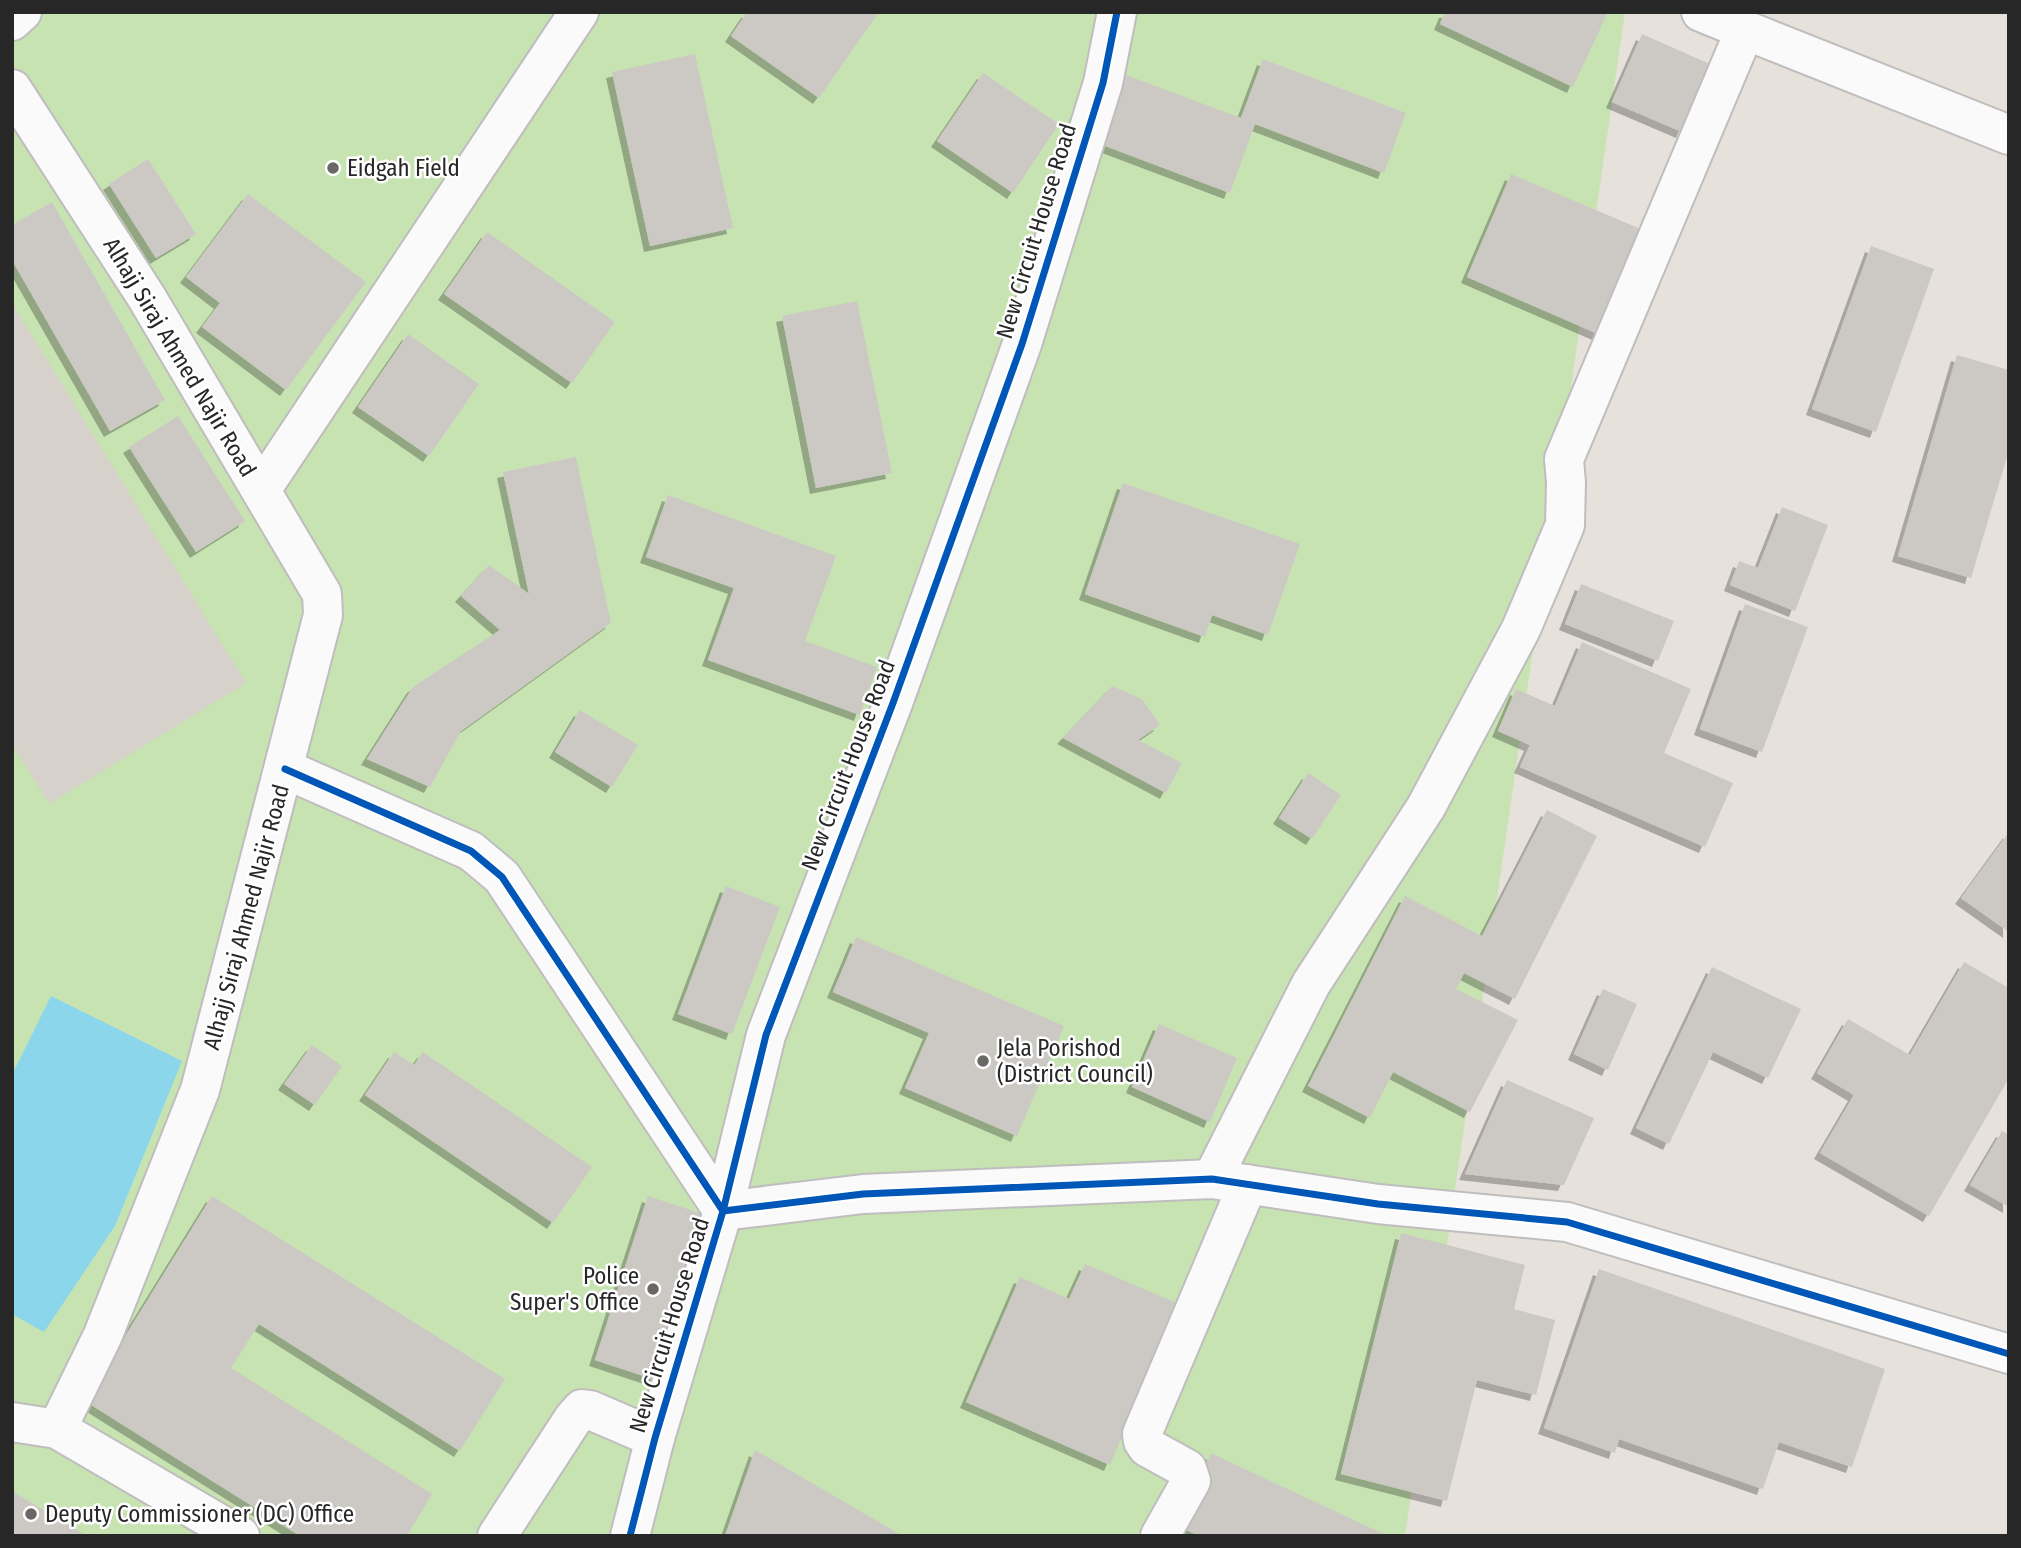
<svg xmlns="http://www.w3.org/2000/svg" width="2021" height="1548" font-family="'Fira Sans Condensed',sans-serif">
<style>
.green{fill:#c8e3b2}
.plaza{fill:#d6d1cb}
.water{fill:#8bd6eb}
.building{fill:#ccc9c5;filter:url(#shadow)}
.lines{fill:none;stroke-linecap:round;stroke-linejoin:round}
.street-casing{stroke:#bfbdbd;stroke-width:42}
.secondary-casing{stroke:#bfbdbd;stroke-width:42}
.street{stroke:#fbfafa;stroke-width:38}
.secondary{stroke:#fbfafa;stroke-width:38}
.cycleway-casing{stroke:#fff;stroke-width:11}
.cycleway{stroke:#0057b8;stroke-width:7}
.poi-dot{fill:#6a6866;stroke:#fff;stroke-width:2.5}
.labels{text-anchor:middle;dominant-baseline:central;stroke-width:5;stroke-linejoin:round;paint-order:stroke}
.poi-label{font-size:23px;fill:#272727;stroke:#fff;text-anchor:start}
.street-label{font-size:23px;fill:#272727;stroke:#fff}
</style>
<defs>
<filter id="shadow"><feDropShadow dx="-6" dy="6" stdDeviation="0" flood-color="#0004"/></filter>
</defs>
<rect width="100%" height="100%" fill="#e6e1db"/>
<path class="green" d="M12,12h1613l-220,1524h-1393z"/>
<path class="plaza" d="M12,303l234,380 -197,121 -37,-60z"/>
<path class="water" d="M51,996l131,65 -67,165 -71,106 -32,-18v-239z"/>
<path class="building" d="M747,12h132l-60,86 -88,-62z
M1445,12h163l-35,75 -133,-63z
M1642,34l70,31 -30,67 -70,-30z
M695,54l38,174 -83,18 -38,-174z
M1263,59l143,54 -22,60 -129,-49 -25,69 -130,-49 26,-69 115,43z
M983,73l76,51 -46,69 -76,-52z
M148,159l48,75 -40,24 -47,-74z
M1511,174l139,59 -45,104 -138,-60z
M248,194l118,88 -80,108 -84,-63 18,-24 -34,-26z
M52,202l113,198 -55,31 -98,-171v-35z
M487,232l128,90 -43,61 -128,-89z
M1871,246l63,23 -58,163 -64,-23z
M857,301l35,172 -76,15 -34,-172z
M408,334l71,50 -50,72 -71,-49z
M1957,355l52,15v80l-38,128 -73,-22z
M178,416l67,105 -49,31 -67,-105z
M576,457l35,166 -150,108 -31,56 -63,-28 46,-72 87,-57 -39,-34 28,-31 40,29 -26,-122z
M1123,483l177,61 -32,91 -56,-20 -7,22 -120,-43z
M668,495l168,61 -31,85 72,26 -17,48 -152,-55 26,-72 -88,-31z
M1782,507l46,18 -33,86 -65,-26 9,-24 19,7z
M1581,584l93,37 -16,40 -93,-37z
M1745,604l63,23 -46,125 -62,-23z
M1582,642l109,47 -27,64 69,30 -28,64 -185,-80 10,-22 -32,-14 18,-42 39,17z
M1112,686l30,13 18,26 -22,15 44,23 -16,30 -103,-55z
M580,710l58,35 -26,42 -57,-35z
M1308,773l33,22 -29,44 -33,-21z
M1547,810l50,26 -82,163 -51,-26 -8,16 62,31 -48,92 -77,-40 -23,46 -62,-32 97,-190 77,40z
M2009,832v100l-48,-34z
M726,886l54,21 -48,127 -54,-20z
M856,937l208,89 -47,110 -112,-48 24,-55 -96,-41z
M1964,962l45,26v90l-80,138 -109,-63 34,-58 -37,-22 31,-54 62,36z
M1712,967l89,42 -33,69 -55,-26 -44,92 -33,-16z
M1603,989l34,15 -29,66 -34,-16z
M1159,1024l78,34 -27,64 -78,-35z
M312,1045l30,21 -27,39 -31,-21z
M394,1052l20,13 9,-13 169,115 -39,56 -188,-128z
M1507,1080l87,38 -30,67 -99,-11z
M2002,1131l7,4v72l-39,-22z
M212,1196l293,183 -45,72 -201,-127 -28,44 201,126 -25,42h-107l-215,-135z
M648,1196l64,21 -53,164 -64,-21z
M1401,1233l124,32 -11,44 41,11 -19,75 -59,-15 -30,121 -106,-27z
M1085,1264l94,40 -69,161 -144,-63 54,-125 49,22z
M1599,1269l286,100 -33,98 -73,-25 -16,47 -144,-50 -4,14 -71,-25z
M755,1450l148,86h-178z
M1211,1453l177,83h-189l-21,-10z
M12,1491l75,45h-75z"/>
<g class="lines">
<g class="street-casing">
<path id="street" d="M12,21l10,-9
M1745,30l264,105
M12,89l135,209 175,296 1,21 -123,475 -97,245 -46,94
M261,490l318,-478
M285,769l186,82 31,26 221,334 140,-17 349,-15 166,25 189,18 442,132
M1212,1179l99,-195 115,-177 95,-178 44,-104 1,-42 -2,-24 181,-429 -44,-18
M12,1422l45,7 183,107
M497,1536l76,-117 9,-10 8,1 65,28
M1160,1536l31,-55 -4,-12 -40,-22 -4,-6 -1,-7 106,-250"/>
</g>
<g class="secondary-casing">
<path id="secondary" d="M630,1536l25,-98 68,-227 43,-176 127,-332 129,-359 81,-261 14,-71"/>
</g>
<use href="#street" class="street"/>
<use href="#secondary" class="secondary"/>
<g class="cycleway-casing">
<path id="cycleway" d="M285,769l186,82 31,26 221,334 140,-17 349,-15 166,25 189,18 442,132
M630,1536l25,-98 68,-227 43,-176 127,-332 129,-359 81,-261 14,-71"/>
</g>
<use href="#cycleway" class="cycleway"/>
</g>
<g class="poi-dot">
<circle cx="333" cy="168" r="7"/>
<circle cx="983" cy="1061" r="7"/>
<circle cx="653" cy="1289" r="7"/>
<circle cx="31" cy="1514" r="7"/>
</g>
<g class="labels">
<g class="poi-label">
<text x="347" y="168">Eidgah Field</text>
<text x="997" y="1048">Jela Porishod<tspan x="997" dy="26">(District Council)</tspan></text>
<text x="639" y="1276" text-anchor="end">Police<tspan x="639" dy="26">Super's Office</tspan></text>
<text x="45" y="1514">Deputy Commissioner (DC) Office</text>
</g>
<g class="street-label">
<text transform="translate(1036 231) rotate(-73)">New Circuit House Road</text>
<text transform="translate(180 357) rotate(59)">Alhajj Siraj Ahmed Najir Road</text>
<text transform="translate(848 765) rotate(-69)">New Circuit House Road</text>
<text transform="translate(246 917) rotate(-75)">Alhajj Siraj Ahmed Najir Road</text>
<text transform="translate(669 1325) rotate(-73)">New Circuit House Road</text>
</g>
</g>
<rect width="2021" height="1548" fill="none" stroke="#272727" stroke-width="28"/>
</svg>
